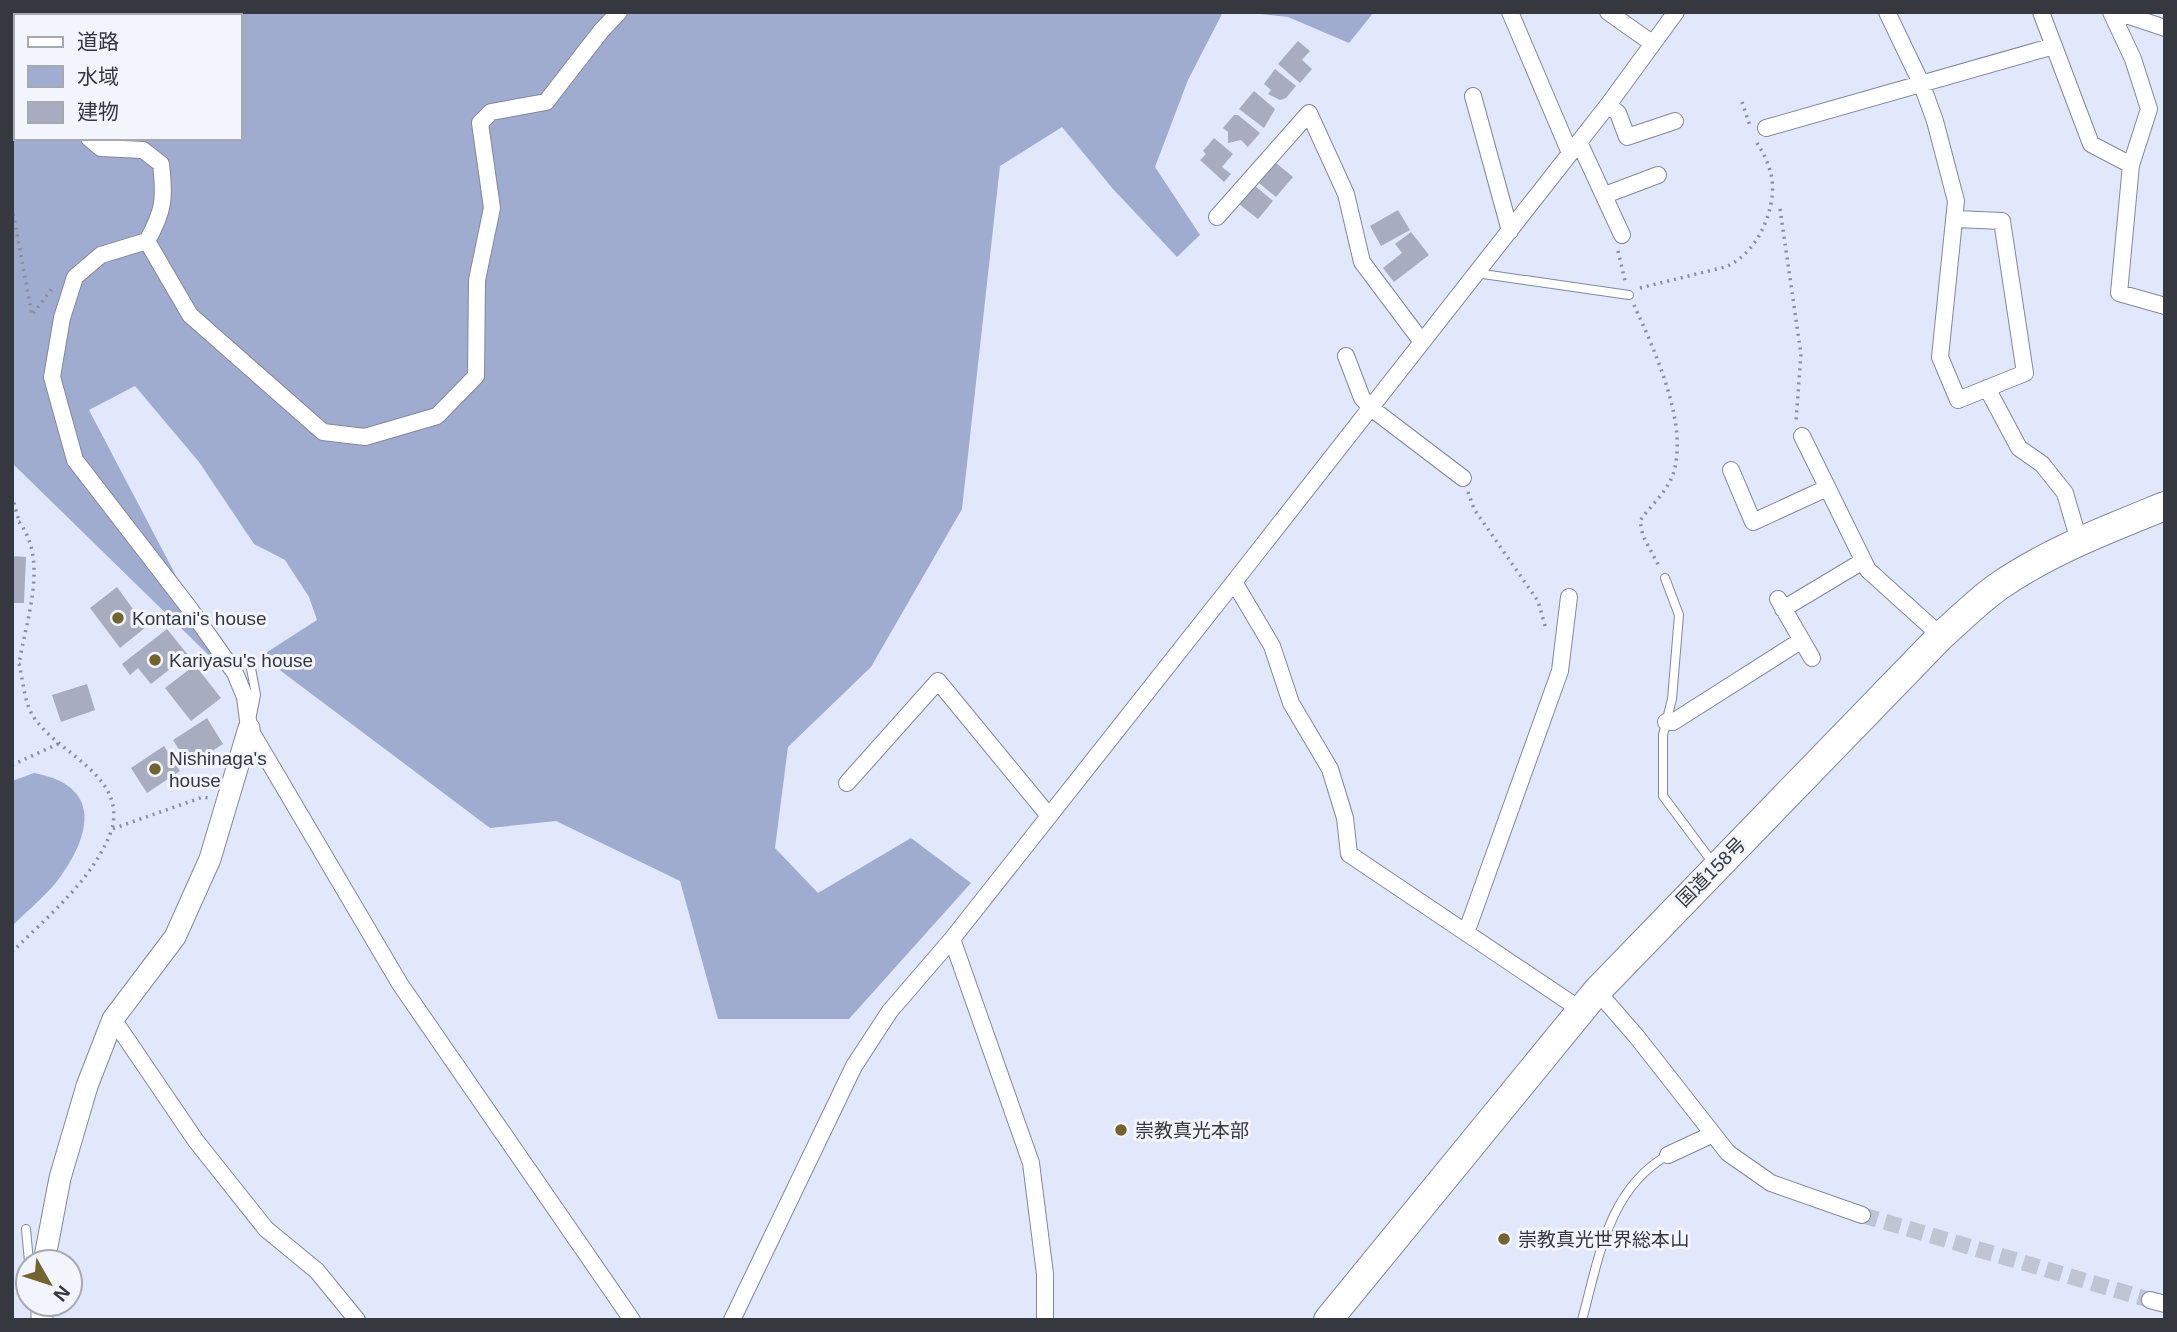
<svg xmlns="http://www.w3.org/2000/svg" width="2177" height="1332" font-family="Helvetica,'Noto Sans JP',sans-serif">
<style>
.forest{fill:#a0abd0;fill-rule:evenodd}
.water{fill:#a1acd1}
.building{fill:#a7acbf}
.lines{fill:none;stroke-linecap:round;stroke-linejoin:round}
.street-tunnel{stroke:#c0c5d6;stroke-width:16;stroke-dasharray:16 8;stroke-linecap:butt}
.lane-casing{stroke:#82889a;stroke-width:10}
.street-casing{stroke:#82889a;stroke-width:18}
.secondary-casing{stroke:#82889a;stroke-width:23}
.highway-casing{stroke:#82889a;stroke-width:30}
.path{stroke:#8a8e9c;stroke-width:3.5;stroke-dasharray:2 5;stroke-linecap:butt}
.lane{stroke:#fff;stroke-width:8}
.street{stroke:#fff;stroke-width:16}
.secondary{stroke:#fff;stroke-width:21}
.highway{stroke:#fff;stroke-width:28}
.poi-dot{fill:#736331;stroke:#f3f5fd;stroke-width:2.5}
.labels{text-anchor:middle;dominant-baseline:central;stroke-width:6;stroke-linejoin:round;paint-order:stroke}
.poi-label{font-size:19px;fill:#363840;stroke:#f3f5fd;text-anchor:start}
.street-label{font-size:19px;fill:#363840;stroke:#f3f5fd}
</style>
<rect width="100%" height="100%" fill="#e2e8fc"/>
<path class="forest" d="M12,12h1211l-35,68 -33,87 45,68 -23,22 -64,-68 -51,-62 -62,39 -38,343 -91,158 -83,80 -13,101 43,45 93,-55 60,45 -122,136h-131l-38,-138 -124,-60 -66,7 -229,-172 56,-36 -8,-23 -24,-37 -31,-16 -55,-82 -64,-76 -46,24 138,263 -215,-210zM16,16h224v122h-224z
M1243,12h131l-25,31 -61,-26z"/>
<path class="water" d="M34,773c66,12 59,58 27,103 -13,18 -33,34 -49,50v-145z"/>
<path class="building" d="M1298,41l12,10 -8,9 10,9 -12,14 -22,-19z
M1275,69l21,17 -10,12 -6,2 -12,-6 3,-4 -7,-6z
M1254,91l21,18 -11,19 -25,-19z
M1234,115h4l22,18 -12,14 -7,-7 -13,3v-11l-5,-4z
M1214,138l19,16 -11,13 9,7 -7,8 -24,-22 6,-6 -3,-3z
M1276,163l17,14 -17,20 -17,-14z
M1254,185l19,16 -15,18 -19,-15z
M1398,210l12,20 -29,16 -11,-20z
M1411,232l18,23 -35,27 -11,-14 19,-15 -7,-9z
M12,556l14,1 -2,46h-12z
M117,587l29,40 -26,21 -30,-40z
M167,629l21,26 -37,29 -13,-16 -8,7 -8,-11z
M195,665l26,33 -30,23 -26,-33z
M87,684l8,26 -34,12 -9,-27z
M207,718l16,26 -34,22 -16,-26z
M164,746l16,25 -33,22 -16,-25z"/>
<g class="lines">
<path class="street-tunnel" d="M1862,1215l288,85"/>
<g class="lane-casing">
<path id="lane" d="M1476,273l153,22
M1665,578l14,37 -7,84 -9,36v61l50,67
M250,663l6,32 -4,20
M26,1229l3,33
M1582,1320c17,-62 26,-131 86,-165"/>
</g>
<g class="street-casing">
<path id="street" d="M139,12l1,4
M1510,12l60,141
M1608,12l44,31
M1887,12l35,73 13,36 21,80 -16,156 18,43 67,-27 -23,-152 -46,-2
M2041,12l50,132 40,21
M2111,12l22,47 16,50 -18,56 -12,128 46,13
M2117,12l48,16
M1473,96l37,135
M1608,105l10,8 9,24 48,-16
M1766,128l288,-82
M89,138l12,10 42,2 18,14c4,34 3,47 -14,77l-46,14 -26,22 -13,41 -10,59 23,83 115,149 45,64 10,24 4,31 151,256 232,336
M1579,142l43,93
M1605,195l53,-20
M1217,217l92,-104 37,81 16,68 60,80
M147,241l43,74 133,117 42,5 72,-21 39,-40 1,-96 15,-72 -12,-85 11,-11 55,-10 55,-71 18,-19
M1346,356l16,42 9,10 92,70
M1987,388l32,60 23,16 23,29 14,48
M1802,436l66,134 73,66
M1731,470l22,52 74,-34
M1234,582l38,64 19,57 39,66 15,49 4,36 232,156
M1778,599l34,59
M1783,609l80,-48
M1666,722h7l129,-82
M847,783l91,-102 111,135
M1466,933l94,-262 9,-74
M952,939l79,224 14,111v46
M1597,991l40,46 91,116 43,30 91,32
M113,1019l83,122 70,88 51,42 40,49
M1668,1155l43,-20
M2150,1300l15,4
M732,1320l122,-254 36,-55 62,-72 282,-357 374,-477 68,-93"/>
</g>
<g class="secondary-casing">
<path id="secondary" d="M44,1262l16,-84 27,-92 26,-67 62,-82 35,-78 39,-131
M42,1320v-16"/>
</g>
<g class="highway-casing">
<path id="highway" d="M1328,1320l269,-329 344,-355c19,-17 37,-35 58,-50 51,-35 109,-57 166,-80"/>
</g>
<path class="path" d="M1742,102l8,24
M12,207l20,108 22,-29
M1780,209l21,145 -5,67
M1618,251l7,30
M1640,288l85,-21c31,-12 51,-55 47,-88 -2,-13 -8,-25 -15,-36
M1634,305c20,44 57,123 38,172 -7,17 -22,29 -32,44l3,15 17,32
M1468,492l6,17 64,92 8,28
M12,496l7,25
M12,523l7,-1c30,38 7,98 0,142
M12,663l7,1c4,15 5,38 14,52 24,38 93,58 79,113
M12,765l48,-22
M12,952c37,-37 82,-73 100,-123l91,-32 6,1"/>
<use href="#lane" class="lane"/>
<use href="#street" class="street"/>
<use href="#secondary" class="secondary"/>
<use href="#highway" class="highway"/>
</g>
<g class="poi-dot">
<circle cx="118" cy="618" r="7"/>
<circle cx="155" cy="660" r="7"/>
<circle cx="155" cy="769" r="7"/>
<circle cx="1121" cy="1130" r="7"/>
<circle cx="1504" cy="1239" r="7"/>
</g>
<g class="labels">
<g class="poi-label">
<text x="132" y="618">Kontani's house</text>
<text x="169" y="660">Kariyasu's house</text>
<text x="169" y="758">Nishinaga's<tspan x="169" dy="22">house</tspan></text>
<text x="1135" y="1130">崇教真光本部</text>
<text x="1518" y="1239">崇教真光世界総本山</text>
</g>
<g class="street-label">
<text transform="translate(1711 872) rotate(-45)">国道158号</text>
</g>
</g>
<rect width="2177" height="1332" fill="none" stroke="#363840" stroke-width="28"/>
<rect x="14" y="14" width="228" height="126" fill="#f3f5fd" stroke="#a7a9b1" stroke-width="2"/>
<rect x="28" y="37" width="35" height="10" fill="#ffffff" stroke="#a7a9b1" stroke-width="2"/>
<text x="77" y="49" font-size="21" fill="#363840">道路</text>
<rect x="28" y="66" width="35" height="21" fill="#a1acd1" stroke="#a7a9b1" stroke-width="2"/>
<text x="77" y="84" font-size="21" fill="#363840">水域</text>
<rect x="28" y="102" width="35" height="21" fill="#a7acbf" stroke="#a7a9b1" stroke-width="2"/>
<text x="77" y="119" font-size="21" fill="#363840">建物</text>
<g transform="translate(49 1283) rotate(129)"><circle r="33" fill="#f3f5fd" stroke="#a7a9b1" stroke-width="2"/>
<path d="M0-5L12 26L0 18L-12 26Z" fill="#736331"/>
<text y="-10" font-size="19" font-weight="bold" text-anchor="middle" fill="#363840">N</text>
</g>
</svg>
